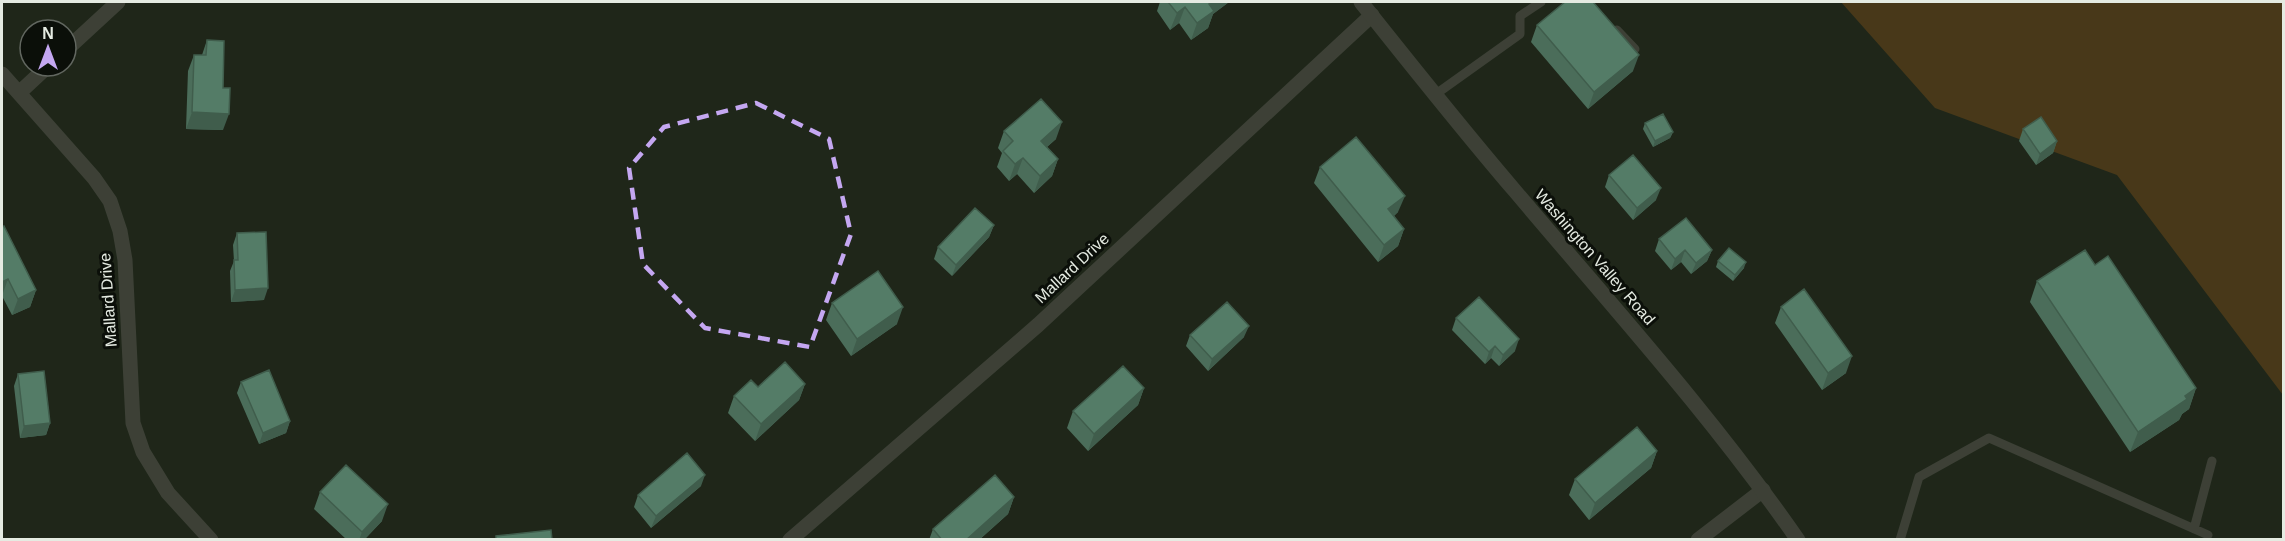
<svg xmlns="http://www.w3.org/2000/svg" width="2285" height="541" font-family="Helvetica,sans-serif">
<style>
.forest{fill:#7b4f19}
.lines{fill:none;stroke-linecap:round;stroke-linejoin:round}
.service{stroke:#626159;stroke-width:9}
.minor{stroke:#626159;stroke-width:15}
.tertiary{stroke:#626159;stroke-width:15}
.wall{fill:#80c4a9}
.shaded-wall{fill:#68a08a}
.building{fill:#95e4c5;stroke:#68a08a;stroke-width:1.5}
.marked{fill:none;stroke:#c4a7f1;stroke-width:4.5;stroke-dasharray:12 8;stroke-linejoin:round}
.labels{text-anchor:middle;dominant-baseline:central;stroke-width:6;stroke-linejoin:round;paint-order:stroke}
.street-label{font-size:16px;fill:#e5ebe2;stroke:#0b0f09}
</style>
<rect width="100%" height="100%" fill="#1f271a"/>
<path class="forest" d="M1841,2h442v393l-166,-220 -182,-67z"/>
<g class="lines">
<path class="service" d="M1617,30l18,19
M1436,94l84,-60v-18l21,-14
M2194,529l18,-68
M1900,540l19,-63 70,-39 219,97"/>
<path class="minor" d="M66,50l52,-48
M2,74l92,104 16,23 10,30 5,29 8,163 10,29 25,41 43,47
M19,93l29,-27
M790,540l248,-215 334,-310
M1698,540l65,-50"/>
<path class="tertiary" d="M1361,2c50,63 101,127 154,189 97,115 197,225 283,349"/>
</g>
<path class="wall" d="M1160,2h69l-16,12 -5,14 -17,12 -12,-17 -9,7 -13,-19z
M1537,25l96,46 -45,38 -57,-67z
M207,40l16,48v42l-37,-1 2,-58 6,-16h8z
M1645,123l28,9 -3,6 -17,9 -10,-18z
M2023,129l34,12 -4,12 -17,12 -17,-24z
M1004,131l52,8 -9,8 11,12 -6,17 -18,17 -17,-19 -8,7 -12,-14 5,-14 -4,-5z
M1320,167l78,45 -4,4 10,13 -6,17 -20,16 -64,-79z
M1609,175l47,25 -23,20 -28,-33z
M994,225l-5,12 -37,39 -18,-17 4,-12z
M2,227l34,63 -6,17 -18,8 -10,-19z
M237,233l27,67 -33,2 -1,-31 4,-10 -1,-16z
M1659,239l53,11 -5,11 -16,13 -10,-12 -10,8 -16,-19z
M1718,261l26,7 -11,13 -17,-14z
M2095,265l101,123 -7,21 -7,5 -3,6 -49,32 -100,-150 7,-21z
M832,303l65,21 -46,32 -25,-36z
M1781,307l65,66 -24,17 -47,-67z
M1456,318l59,33 -16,15 -8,-8 -6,6 -33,-34z
M1190,335l54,2 -36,34 -22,-25z
M18,374l32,49 -4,12 -26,3 -6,-52z
M241,382l49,39 -4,12 -27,11 -22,-51z
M805,384l-6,16 -44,41 -27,-28 6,-17z
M1144,388l-6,17 -50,46 -21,-23 6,-17z
M1657,451l-6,17 -62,52 -20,-25 6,-16z
M701,486l-50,42 -17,-21 4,-12z
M320,492l62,29 -18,19h-17l-33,-31z
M1014,497l-6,17 -29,26h-50l4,-11z"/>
<path class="shaded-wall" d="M1213,2h16l-16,12 -5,14 -17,12 6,-17 12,-19z
M1185,7l-6,16 -9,7 7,-17z
M1639,55l-6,16 -45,38 6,-17z
M192,112l37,2 -6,16 -37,-1z
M1062,122l-6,17 -21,18 6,-16z
M1673,132l-3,6 -17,9 2,-6z
M2057,141l-4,12 -17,12 4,-11z
M1023,158l-6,16 -8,7 6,-17z
M1058,159l-6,17 -18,17 6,-17z
M1661,188l-5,12 -23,20 4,-12z
M1405,196l-7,16 -16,14 6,-17z
M994,225l-5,12 -37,39 4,-11z
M1404,229l-6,17 -20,16 6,-17z
M1685,250l-4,12 -10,8 4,-11z
M1712,250l-5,11 -16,13 5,-11z
M1746,262l-2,6 -11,13 2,-6z
M8,279l-6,17v-14z
M268,288l-4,12 -33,2 4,-12z
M36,290l-6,17 -18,8 6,-16z
M903,307l-6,17 -46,32 6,-17z
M1249,326l-5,11 -36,34 4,-12z
M1519,339l-4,12 -16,15 4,-11z
M1495,346l-4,12 -6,6 4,-12z
M1852,356l-6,17 -24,17 6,-17z
M805,384l-6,16 -44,41 6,-17z
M1144,388l-6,17 -50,46 6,-17z
M2196,388l-7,21 -7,5 -3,6 -49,32 8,-20z
M290,421l-4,12 -27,11 4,-11z
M50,423l-4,12 -26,3 4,-12z
M1657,451l-6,17 -62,52 6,-17z
M705,475l-4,11 -50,42 5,-12z
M1014,497l-6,17 -29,26h-13z
M388,504l-6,17 -18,19h-5l3,-8z"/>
<path class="building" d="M1168,2h45l-4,2 5,7 -17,12 -12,-16 -8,6z
M1565,2h28l46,53 -45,37 -57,-67z
M207,40l17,1 -1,47h7l-1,26 -37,-2 2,-57h12z
M1041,99l21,23 -21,19 17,18 -18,17 -17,-18 -8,6 -12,-13 10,-10 -9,-10z
M1663,114l10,18 -18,9 -10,-18z
M2041,117l16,24 -17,13 -17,-25z
M1356,137l49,59 -17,13 16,20 -20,16 -64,-78z
M1633,155l28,33 -24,20 -28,-33z
M975,208l19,17 -38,40 -18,-18z
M1686,218l26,32 -16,13 -11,-13 -10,9 -16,-20z
M4,226l32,64 -18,9 -10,-20 -6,3v-55z
M266,232l2,56 -33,2 -1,-30h4l-1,-27z
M1729,248l17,14 -11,13 -17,-14z
M2085,250l10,15 13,-9 88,132 -11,8 2,3 -49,33 -101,-151z
M878,271l25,36 -46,32 -25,-36z
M1804,289l48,67 -24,17 -47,-66z
M1479,297l40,42 -16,16 -8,-9 -6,6 -33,-34z
M1227,302l22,24 -37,33 -22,-24z
M785,362l20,22 -44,40 -27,-28 17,-16 7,7z
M1123,366l21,22 -50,46 -21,-23z
M269,370l21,51 -27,12 -22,-51z
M44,371l6,52 -26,3 -6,-52z
M1637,427l20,24 -62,52 -20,-24z
M687,453l18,22 -49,41 -18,-21z
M346,465l42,39 -26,28 -42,-40z
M995,475l19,22 -48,43h-24l-9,-11z
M551,530l1,10h-56v-4z"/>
<path d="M0 0H2285V541H0ZM756,103l73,36 22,95 -41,113 -105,-19 -62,-64 -14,-96 35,-41z" fill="#1f271a" fill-opacity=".55" fill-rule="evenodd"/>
<path class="marked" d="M756,103l73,36 22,95 -41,113 -105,-19 -62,-64 -14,-96 35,-41z"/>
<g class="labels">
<g class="street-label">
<text transform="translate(1595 257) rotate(49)">Washington Valley Road</text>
<text transform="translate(1072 268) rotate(-43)">Mallard Drive</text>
<text transform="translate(108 300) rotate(-94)">Mallard Drive</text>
</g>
</g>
<rect width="2285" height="541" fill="none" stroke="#e5ebe2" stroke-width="6"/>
<g transform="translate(48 48)"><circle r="28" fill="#0b0f09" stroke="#626760" stroke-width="1.5"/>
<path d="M0-4.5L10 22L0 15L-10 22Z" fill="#c4a7f1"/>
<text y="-9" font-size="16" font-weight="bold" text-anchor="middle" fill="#e5ebe2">N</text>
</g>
</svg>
